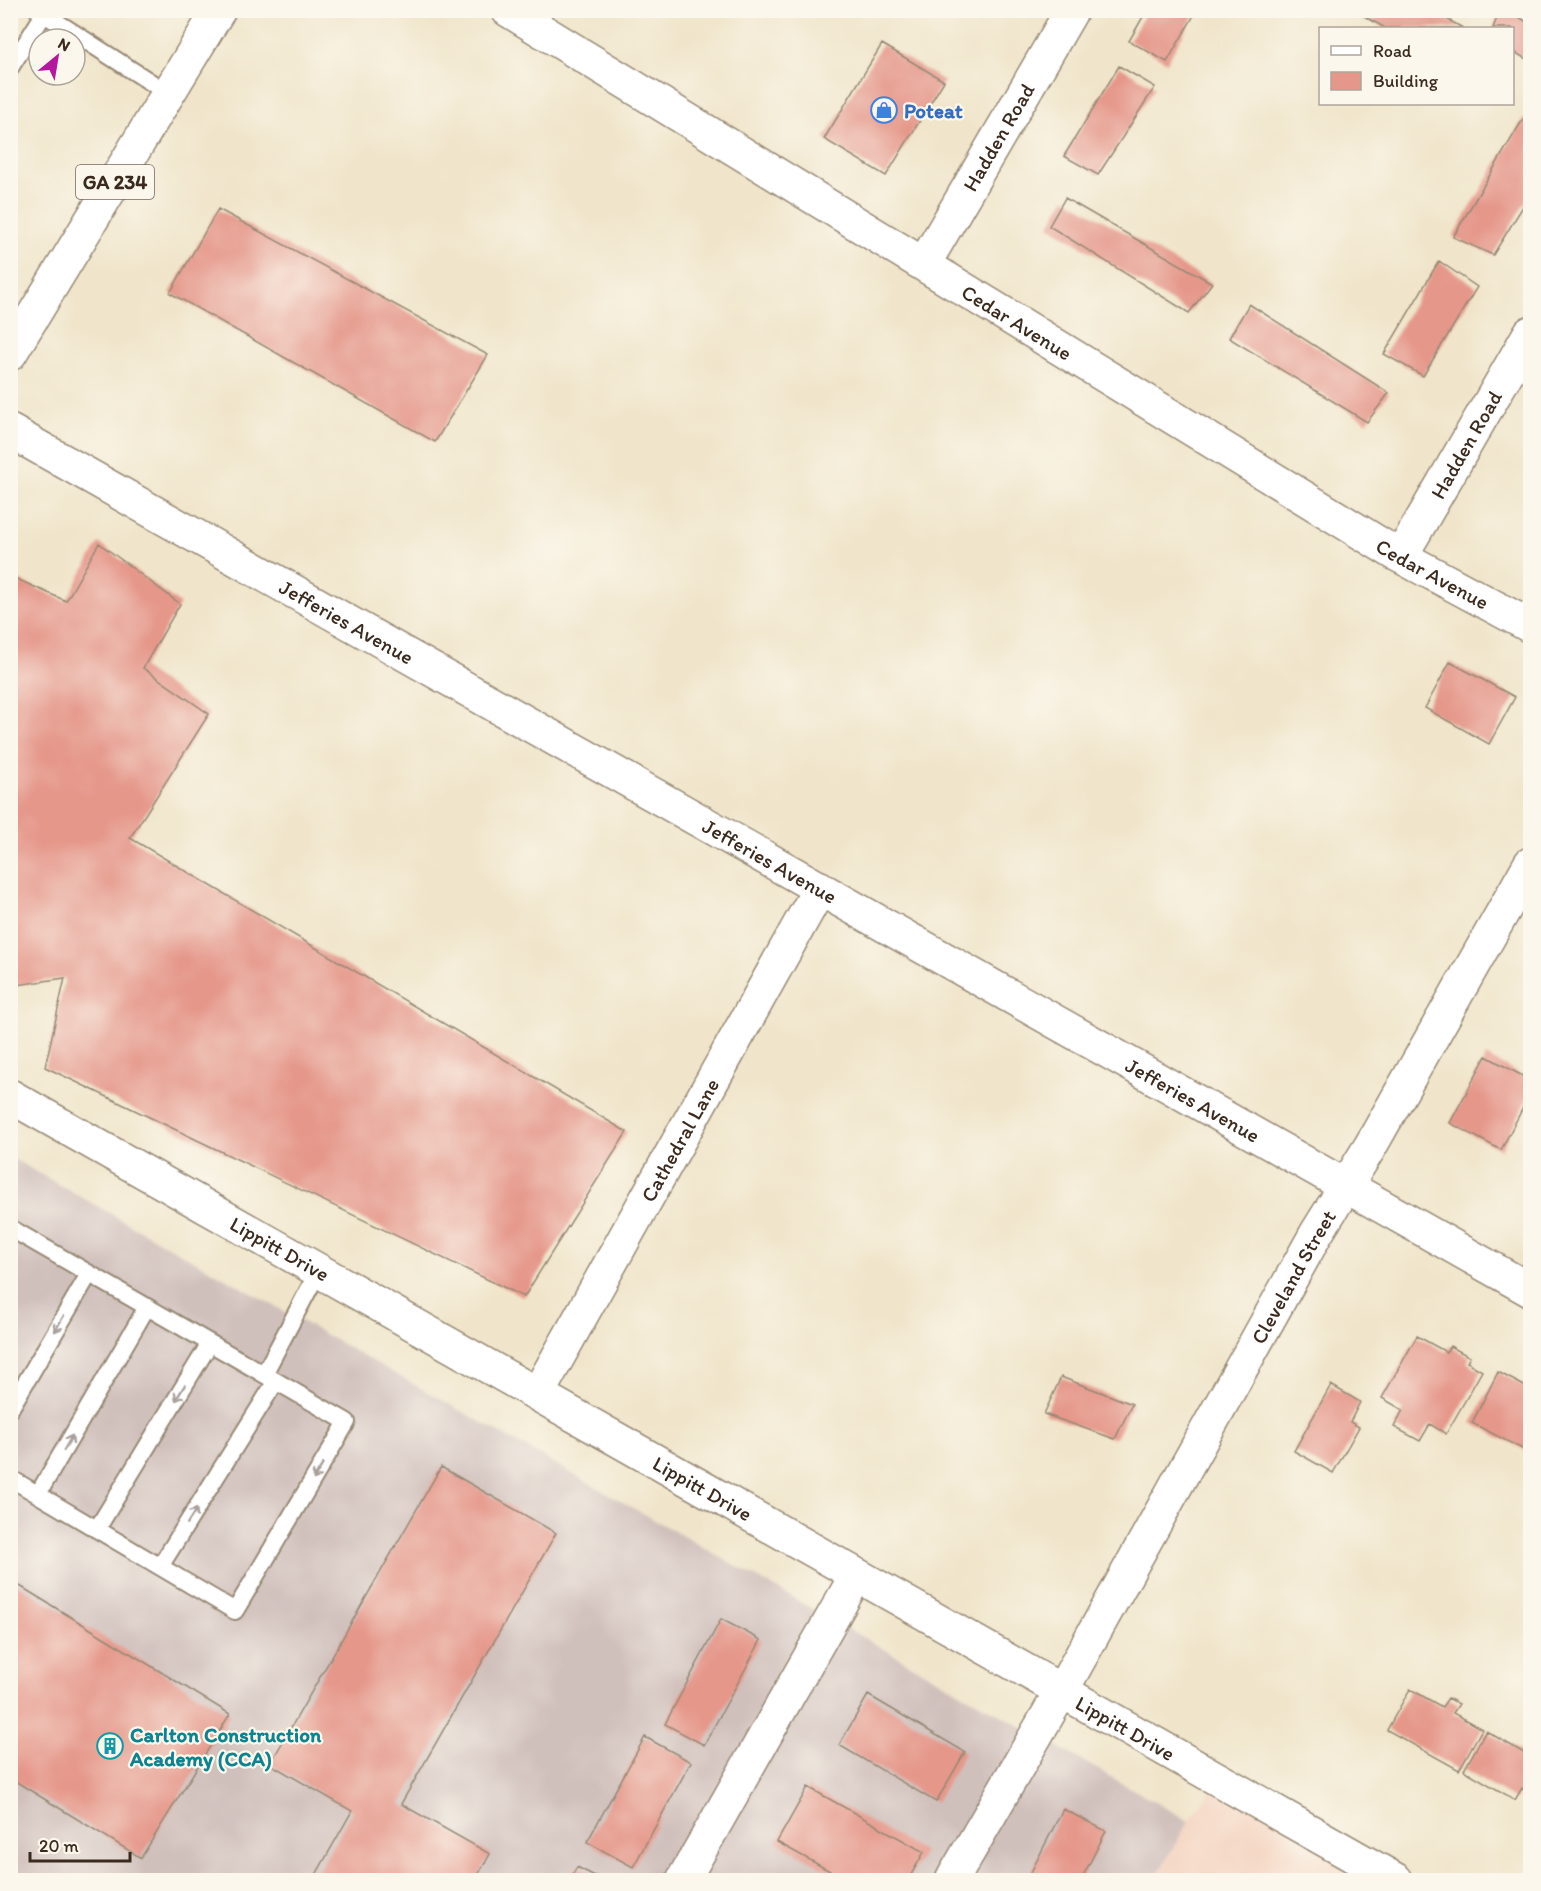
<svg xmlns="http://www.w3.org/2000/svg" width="1541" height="1891" font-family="Itim,sans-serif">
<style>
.built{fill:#f4d3c0}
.industrial{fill:#d0c0bc}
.building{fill:#e5978a}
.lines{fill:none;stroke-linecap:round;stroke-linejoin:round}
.service-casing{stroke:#968874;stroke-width:20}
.minor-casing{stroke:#968874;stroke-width:36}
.tertiary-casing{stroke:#968874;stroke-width:36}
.primary-casing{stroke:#968874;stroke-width:36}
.service{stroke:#fff;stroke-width:16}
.minor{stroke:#fff;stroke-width:33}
.tertiary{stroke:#fff;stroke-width:33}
.primary{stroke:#fff;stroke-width:33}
.oneway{stroke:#a79f9a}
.labels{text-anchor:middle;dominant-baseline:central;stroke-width:4.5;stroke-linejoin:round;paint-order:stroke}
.shield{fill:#fbf7ec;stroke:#75685c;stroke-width:1.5}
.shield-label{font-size:20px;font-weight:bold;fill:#3b2a1e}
.shop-label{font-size:21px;font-weight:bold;fill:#366cbe;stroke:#fbf7ec;text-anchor:start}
.street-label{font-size:21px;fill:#3b2a1e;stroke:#fbf7ec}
.culture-label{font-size:21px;font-weight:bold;fill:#0d838f;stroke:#fbf7ec;text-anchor:start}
</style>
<rect width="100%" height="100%" fill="#fbf7ec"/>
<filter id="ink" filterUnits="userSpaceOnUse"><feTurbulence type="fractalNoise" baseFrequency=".0167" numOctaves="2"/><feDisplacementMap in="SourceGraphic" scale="12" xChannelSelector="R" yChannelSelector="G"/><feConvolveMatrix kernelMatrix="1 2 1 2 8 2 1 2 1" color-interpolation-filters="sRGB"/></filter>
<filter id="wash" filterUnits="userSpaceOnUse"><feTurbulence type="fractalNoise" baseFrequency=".008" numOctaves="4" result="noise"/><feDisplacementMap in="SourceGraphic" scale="24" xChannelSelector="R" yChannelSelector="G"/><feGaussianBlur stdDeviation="1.35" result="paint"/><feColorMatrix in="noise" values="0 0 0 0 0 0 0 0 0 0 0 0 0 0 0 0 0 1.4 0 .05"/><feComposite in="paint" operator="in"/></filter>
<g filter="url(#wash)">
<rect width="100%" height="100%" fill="#f0e5ca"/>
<path class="built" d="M1218,1780l173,100h-237l35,-59z"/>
<path class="industrial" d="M10,1157l1179,664 -35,59h-1143z"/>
<g id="blocks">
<path class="building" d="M1147,10h50l-30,52 -38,-21z
M1353,10h77l33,18h-78z
M1500,10h8l22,14v37l-18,-10v-23h-19z
M882,44l62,37 -58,95 -62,-37z
M1119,66l36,21 -57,88 -34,-19z
M1523,119l7,5v71l-37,60 -40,-18z
M1065,198l147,85 -23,30 -140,-87z
M218,209l270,146 -53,87 -265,-149z
M1439,261l38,26 -54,89 -39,-22z
M1249,304l140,89 -22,29 -138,-84z
M99,543l81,61 -37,64 66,46 -79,124 497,294 -103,165 -479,-230 20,-89 -55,8v-410l56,25z
M1450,662l65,35 -26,47 -64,-36z
M1486,1056l44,24v14l-29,56 -51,-27z
M1417,1336l29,16 4,-6 20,11 -3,5 15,9 -36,63 -16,-10 -10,17 -26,-14 9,-17 -21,-12z
M1498,1372l32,17v64l-58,-30z
M1061,1377l71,27 -17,35 -71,-25z
M1331,1385l29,17 -10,20 9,5 -26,46 -39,-22z
M441,1467l115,66 -155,271 89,50 -15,26h-162l39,-69 -82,-47z
M10,1580l220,134 -89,144 -131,-80z
M721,1619l40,21 -57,105 -39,-21z
M1410,1689l32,18 6,-9 11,6 -6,9 29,16 -23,41 -72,-40z
M868,1695l97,57 -29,50 -97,-57z
M1486,1731l38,22 6,-11v51l-8,-5 -7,12 -51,-30z
M645,1737l46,25 -58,105 -46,-25z
M808,1787l116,65 -16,28h-62l-69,-38z
M1063,1809l43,22 -25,49h-54z
M577,1867l26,13h-34z"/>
</g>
</g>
<g filter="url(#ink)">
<use href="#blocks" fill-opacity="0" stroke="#968874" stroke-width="1.5"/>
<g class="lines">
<g class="service-casing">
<path id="service" d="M38,10l131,84
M10,68l34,-54
M10,1228l337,194 -112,189 -225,-133
M264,1374l55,-104
M10,1409l79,-135
M38,1494l109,-187
M97,1529l113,-186
M161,1565l115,-184"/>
</g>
<g class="minor-casing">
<g id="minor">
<path id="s1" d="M508,10l888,544 134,72"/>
<path id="s2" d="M924,264l148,-254"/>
<path id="s3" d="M10,431l1520,859"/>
<path id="s4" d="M1401,556l129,-223"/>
<path id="s5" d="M538,1393l282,-505"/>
<path d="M683,1880l173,-304"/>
<path id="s6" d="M952,1880l109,-188 255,-458 54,-87 160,-283"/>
</g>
</g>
<g class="tertiary-casing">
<g id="tertiary">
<path id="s7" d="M10,1096c463,260 923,524 1386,784"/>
</g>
</g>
<g class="primary-casing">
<path id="primary" d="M10,354l209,-344"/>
</g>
<use href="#service" class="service"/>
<use href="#minor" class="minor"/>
<use href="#tertiary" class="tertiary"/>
<use href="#primary" class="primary"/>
</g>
<defs><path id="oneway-shaft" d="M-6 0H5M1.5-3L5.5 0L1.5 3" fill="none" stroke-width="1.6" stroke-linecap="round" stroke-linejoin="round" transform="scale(1.5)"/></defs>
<g class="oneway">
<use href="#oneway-shaft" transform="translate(59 1324) rotate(120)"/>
<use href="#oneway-shaft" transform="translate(180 1393) rotate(121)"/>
<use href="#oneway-shaft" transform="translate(68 1443) rotate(-60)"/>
<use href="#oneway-shaft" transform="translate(318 1472) rotate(121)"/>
<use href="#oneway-shaft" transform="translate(192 1516) rotate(-58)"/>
</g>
</g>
<defs>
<g id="shop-ring" transform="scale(1.35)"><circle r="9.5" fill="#fbf7ec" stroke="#3f7fe0" stroke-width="1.5"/><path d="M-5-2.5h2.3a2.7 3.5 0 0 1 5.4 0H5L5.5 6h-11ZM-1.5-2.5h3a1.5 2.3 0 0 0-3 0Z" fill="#3f7fe0"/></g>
<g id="building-ring" transform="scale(1.35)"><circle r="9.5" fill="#fbf7ec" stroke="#0f9aa8" stroke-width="1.5"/><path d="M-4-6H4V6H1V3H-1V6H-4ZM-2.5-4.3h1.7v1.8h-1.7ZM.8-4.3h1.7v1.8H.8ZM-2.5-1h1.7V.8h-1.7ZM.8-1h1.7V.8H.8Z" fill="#0f9aa8"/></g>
</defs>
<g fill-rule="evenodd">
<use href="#shop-ring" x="884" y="110"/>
<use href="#building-ring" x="110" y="1746"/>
</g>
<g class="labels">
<rect class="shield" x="76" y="165" width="78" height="34" rx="4.5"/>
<g class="shield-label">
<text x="115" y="182">GA 234</text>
</g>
<g class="shop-label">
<text x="904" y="110">Poteat</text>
</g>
<g class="street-label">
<text stroke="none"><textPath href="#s2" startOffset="147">Hadden Road</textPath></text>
<text stroke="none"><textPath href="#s1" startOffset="597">Cedar Avenue</textPath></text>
<text stroke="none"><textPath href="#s4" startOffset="129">Hadden Road</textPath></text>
<text stroke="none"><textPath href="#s1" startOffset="1083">Cedar Avenue</textPath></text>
<text stroke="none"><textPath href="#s3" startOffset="387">Jefferies Avenue</textPath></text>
<text stroke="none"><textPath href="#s3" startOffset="873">Jefferies Avenue</textPath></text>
<text stroke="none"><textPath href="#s3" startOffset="1359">Jefferies Avenue</textPath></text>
<text stroke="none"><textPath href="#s5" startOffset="290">Cathedral Lane</textPath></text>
<text stroke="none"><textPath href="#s7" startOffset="310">Lippitt Drive</textPath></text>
<text stroke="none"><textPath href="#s6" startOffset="693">Cleveland Street</textPath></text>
<text stroke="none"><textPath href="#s7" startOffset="796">Lippitt Drive</textPath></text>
<text stroke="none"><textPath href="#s7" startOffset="1282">Lippitt Drive</textPath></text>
</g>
<g class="culture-label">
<text x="130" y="1734">Carlton Construction<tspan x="130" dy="24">Academy (CCA)</tspan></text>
</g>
</g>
<rect width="1541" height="1891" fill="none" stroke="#fbf7ec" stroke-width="36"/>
<rect x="1319" y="27" width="195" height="78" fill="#fbf7ec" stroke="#aea59a" stroke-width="1.5"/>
<rect x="1331" y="46" width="30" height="9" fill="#ffffff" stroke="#aea59a" stroke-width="1.5"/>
<text x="1373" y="57" font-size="18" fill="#3b2a1e">Road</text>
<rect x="1331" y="72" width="30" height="18" fill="#e5978a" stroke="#aea59a" stroke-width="1.5"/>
<text x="1373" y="87" font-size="18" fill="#3b2a1e">Building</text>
<g transform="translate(57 57) rotate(30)"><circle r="28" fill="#fbf7ec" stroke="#aea59a" stroke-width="1.5"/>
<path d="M0-4.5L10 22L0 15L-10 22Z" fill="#b5179e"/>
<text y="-9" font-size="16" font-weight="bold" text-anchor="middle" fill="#3b2a1e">N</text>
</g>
<path d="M30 1852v9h100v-9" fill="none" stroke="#3b2a1e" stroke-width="3"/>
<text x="39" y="1852" font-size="18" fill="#3b2a1e" stroke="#fbf7ec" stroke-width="4.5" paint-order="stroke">20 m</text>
</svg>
